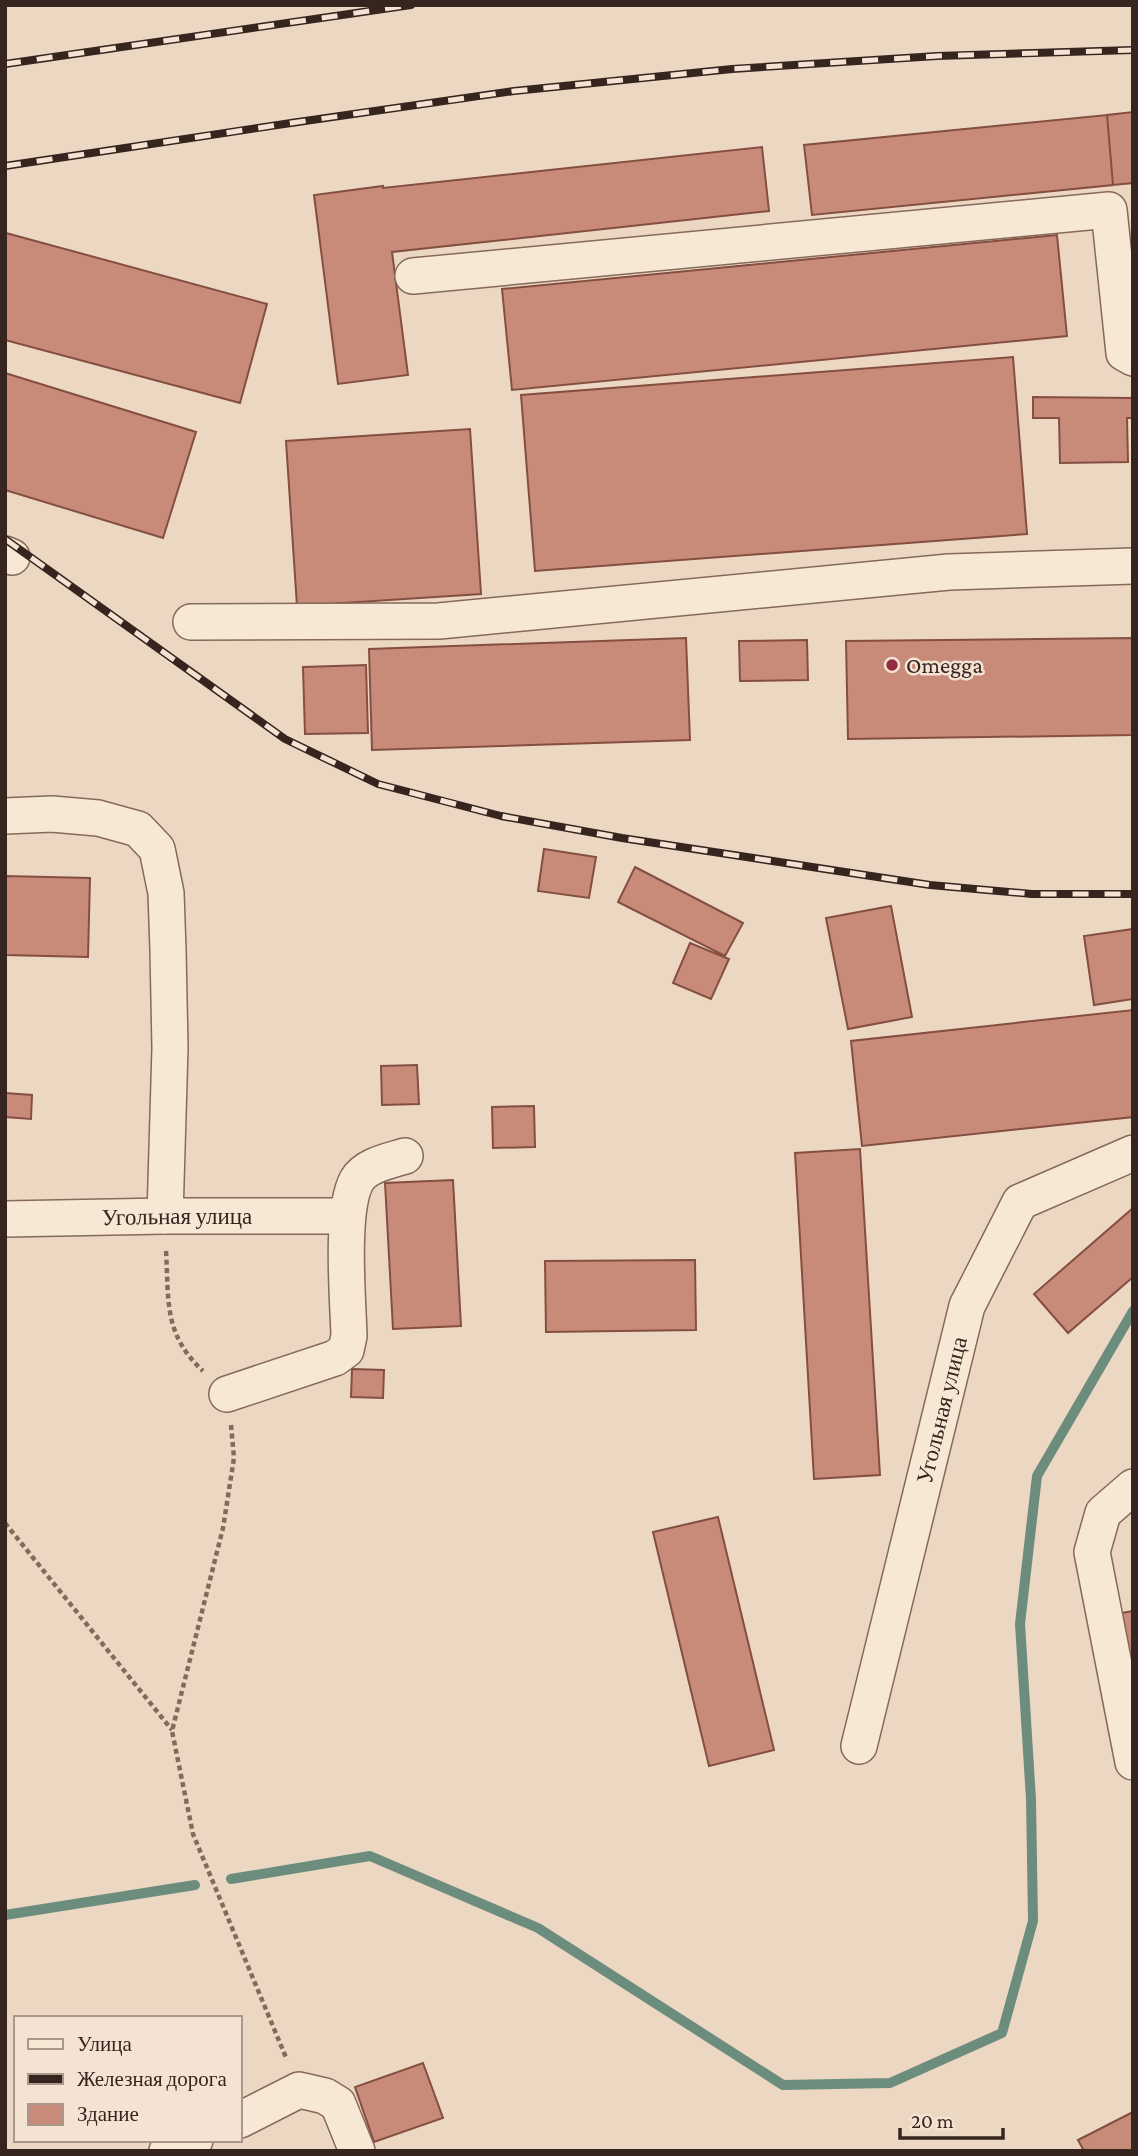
<svg xmlns="http://www.w3.org/2000/svg" width="1138" height="2156" font-family="'Crimson Pro',serif">
<style>
.lines{fill:none;stroke-linecap:round;stroke-linejoin:round}
.stream{stroke:#6c8d7e;stroke-width:10}
.building{fill:#c98b79;stroke:#844e41;stroke-width:2}
.minor-casing{stroke:#86695a;stroke-width:38}
.path{stroke:#86695a;stroke-width:4.5;stroke-dasharray:5 3.5;stroke-linecap:butt}
.minor{stroke:#f7e7d5;stroke-width:35}
.rail-casing{stroke:#36251e;stroke-width:8}
.rail{stroke:#f4e3d2;stroke-width:5;stroke-dasharray:16;stroke-linecap:butt}
.poi-dot{fill:#932c41;stroke:#f4e3d2;stroke-width:2.5}
.labels{text-anchor:middle;dominant-baseline:central;stroke-width:5;stroke-linejoin:round;paint-order:stroke}
.poi-label{font-size:23px;fill:#36251e;stroke:#f4e3d2;text-anchor:start}
.street-label{font-size:23px;fill:#36251e;stroke:#f4e3d2}
</style>
<rect width="100%" height="100%" fill="#ecd8c2"/>
<g class="lines">
<path class="stream" d="M231,1879l139,-23 168,72 245,157 107,-2 112,-50 31,-112 -2,-122 -11,-175 17,-148 96,-165
M5,1915l190,-30"/>
</g>
<path class="building" d="M1133,112v71l-20,2 -6,-70z
M1107,115l6,70 -301,30 -8,-70z
M762,147l7,64 -377,41 16,123 -70,9 -24,-189 69,-9v2z
M6,233l261,71 -27,99 -235,-63z
M1057,235l10,101 -555,54 -10,-101z
M1013,357l14,177 -492,37 -14,-176z
M5,373l191,59 -33,106 -158,-48z
M1033,397l100,1v20h-6l1,44 -68,1 -1,-45h-26z
M470,429l11,165 -184,12 -11,-165z
M686,638l4,102 -318,10 -3,-101z
M1133,638v97l-285,4 -2,-98z
M807,640l1,40 -68,1 -1,-40z
M366,665l2,68 -63,1 -2,-67z
M544,849l52,8 -7,41 -51,-7z
M635,867l108,56 -18,33 -107,-54z
M5,876l85,2 -2,79 -83,-2z
M891,906l21,111 -64,12 -22,-111z
M1133,929v70l-39,6 -10,-69z
M690,943l39,16 -18,40 -38,-16z
M1133,1010v107l-271,29 -11,-105z
M417,1065l2,39 -37,1 -1,-39z
M5,1093l27,2 -1,24 -26,-2z
M534,1106l1,41 -42,1 -1,-41z
M860,1149l20,326 -66,4 -19,-326z
M453,1180l8,146 -68,3 -8,-146z
M1133,1208v69l-65,56 -34,-39z
M695,1260l1,70 -150,2 -1,-71z
M352,1369l32,1 -1,28 -32,-1z
M718,1517l56,233 -65,16 -56,-234z
M1133,1611v107l-23,-103z
M423,2063l20,55 -69,24 -19,-55z
M1133,2112v39h-49l-6,-11z"/>
<g class="lines">
<g class="minor-casing">
<g id="minor">
<path d="M413,276l696,-66 15,143 9,5"/>
<path d="M5,554l7,3"/>
<path d="M191,622l248,-1 510,-49 184,-6"/>
<path d="M5,816l47,-2 46,4 40,11 19,20 9,44 2,57 2,98 -5,168"/>
<path id="s1" d="M5,1219l160,-3h182"/>
<path d="M227,1394l108,-36 11,-8 3,-14c-1,-37 -9,-126 8,-156 9,-15 32,-19 48,-24"/>
<path d="M1133,1487l-30,26 -11,39 41,210"/>
<path id="s2" d="M859,1746l108,-440 53,-104 113,-49"/>
<path d="M240,2120l59,-30 26,6 13,8 19,47"/>
<path d="M167,2151l28,-11"/>
</g>
</g>
<path class="path" d="M166,1251c3,49 -3,83 37,120
M231,1425l3,33 -11,70 -51,203 21,103 94,226
M5,1523l167,207"/>
<use href="#minor" class="minor"/>
<g class="rail-casing">
<path id="rail" d="M5,64l406,-59
M5,166l286,-43 223,-32 218,-22 205,-13 196,-6
M5,539l280,200 93,45 123,32 121,22 308,47 102,9h101"/>
</g>
<use href="#rail" class="rail"/>
</g>
<circle class="poi-dot" cx="892" cy="665" r="7"/>
<g class="labels">
<g class="poi-label">
<text x="906" y="665">Omegga</text>
</g>
<g class="street-label">
<text stroke="none"><textPath href="#s1" startOffset="172">Угольная улица</textPath></text>
<text stroke="none"><textPath href="#s2" startOffset="346">Угольная улица</textPath></text>
</g>
</g>
<rect width="1138" height="2156" fill="none" stroke="#36251e" stroke-width="14"/>
<rect x="14" y="2016" width="228" height="126" fill="#f4e3d2" stroke="#a8978a" stroke-width="2"/>
<rect x="28" y="2039" width="35" height="10" fill="#f7e7d5" stroke="#a8978a" stroke-width="2"/>
<text x="77" y="2051" font-size="21" fill="#36251e">Улица</text>
<rect x="28" y="2074" width="35" height="10" fill="#36251e" stroke="#a8978a" stroke-width="2"/>
<text x="77" y="2086" font-size="21" fill="#36251e">Железная дорога</text>
<rect x="28" y="2104" width="35" height="21" fill="#c98b79" stroke="#a8978a" stroke-width="2"/>
<text x="77" y="2121" font-size="21" fill="#36251e">Здание</text>
<path d="M900 2128v10h103v-10" fill="none" stroke="#36251e" stroke-width="3.5"/>
<text x="911" y="2128" font-size="21" fill="#36251e" stroke="#f4e3d2" stroke-width="5" paint-order="stroke">20 m</text>
</svg>
